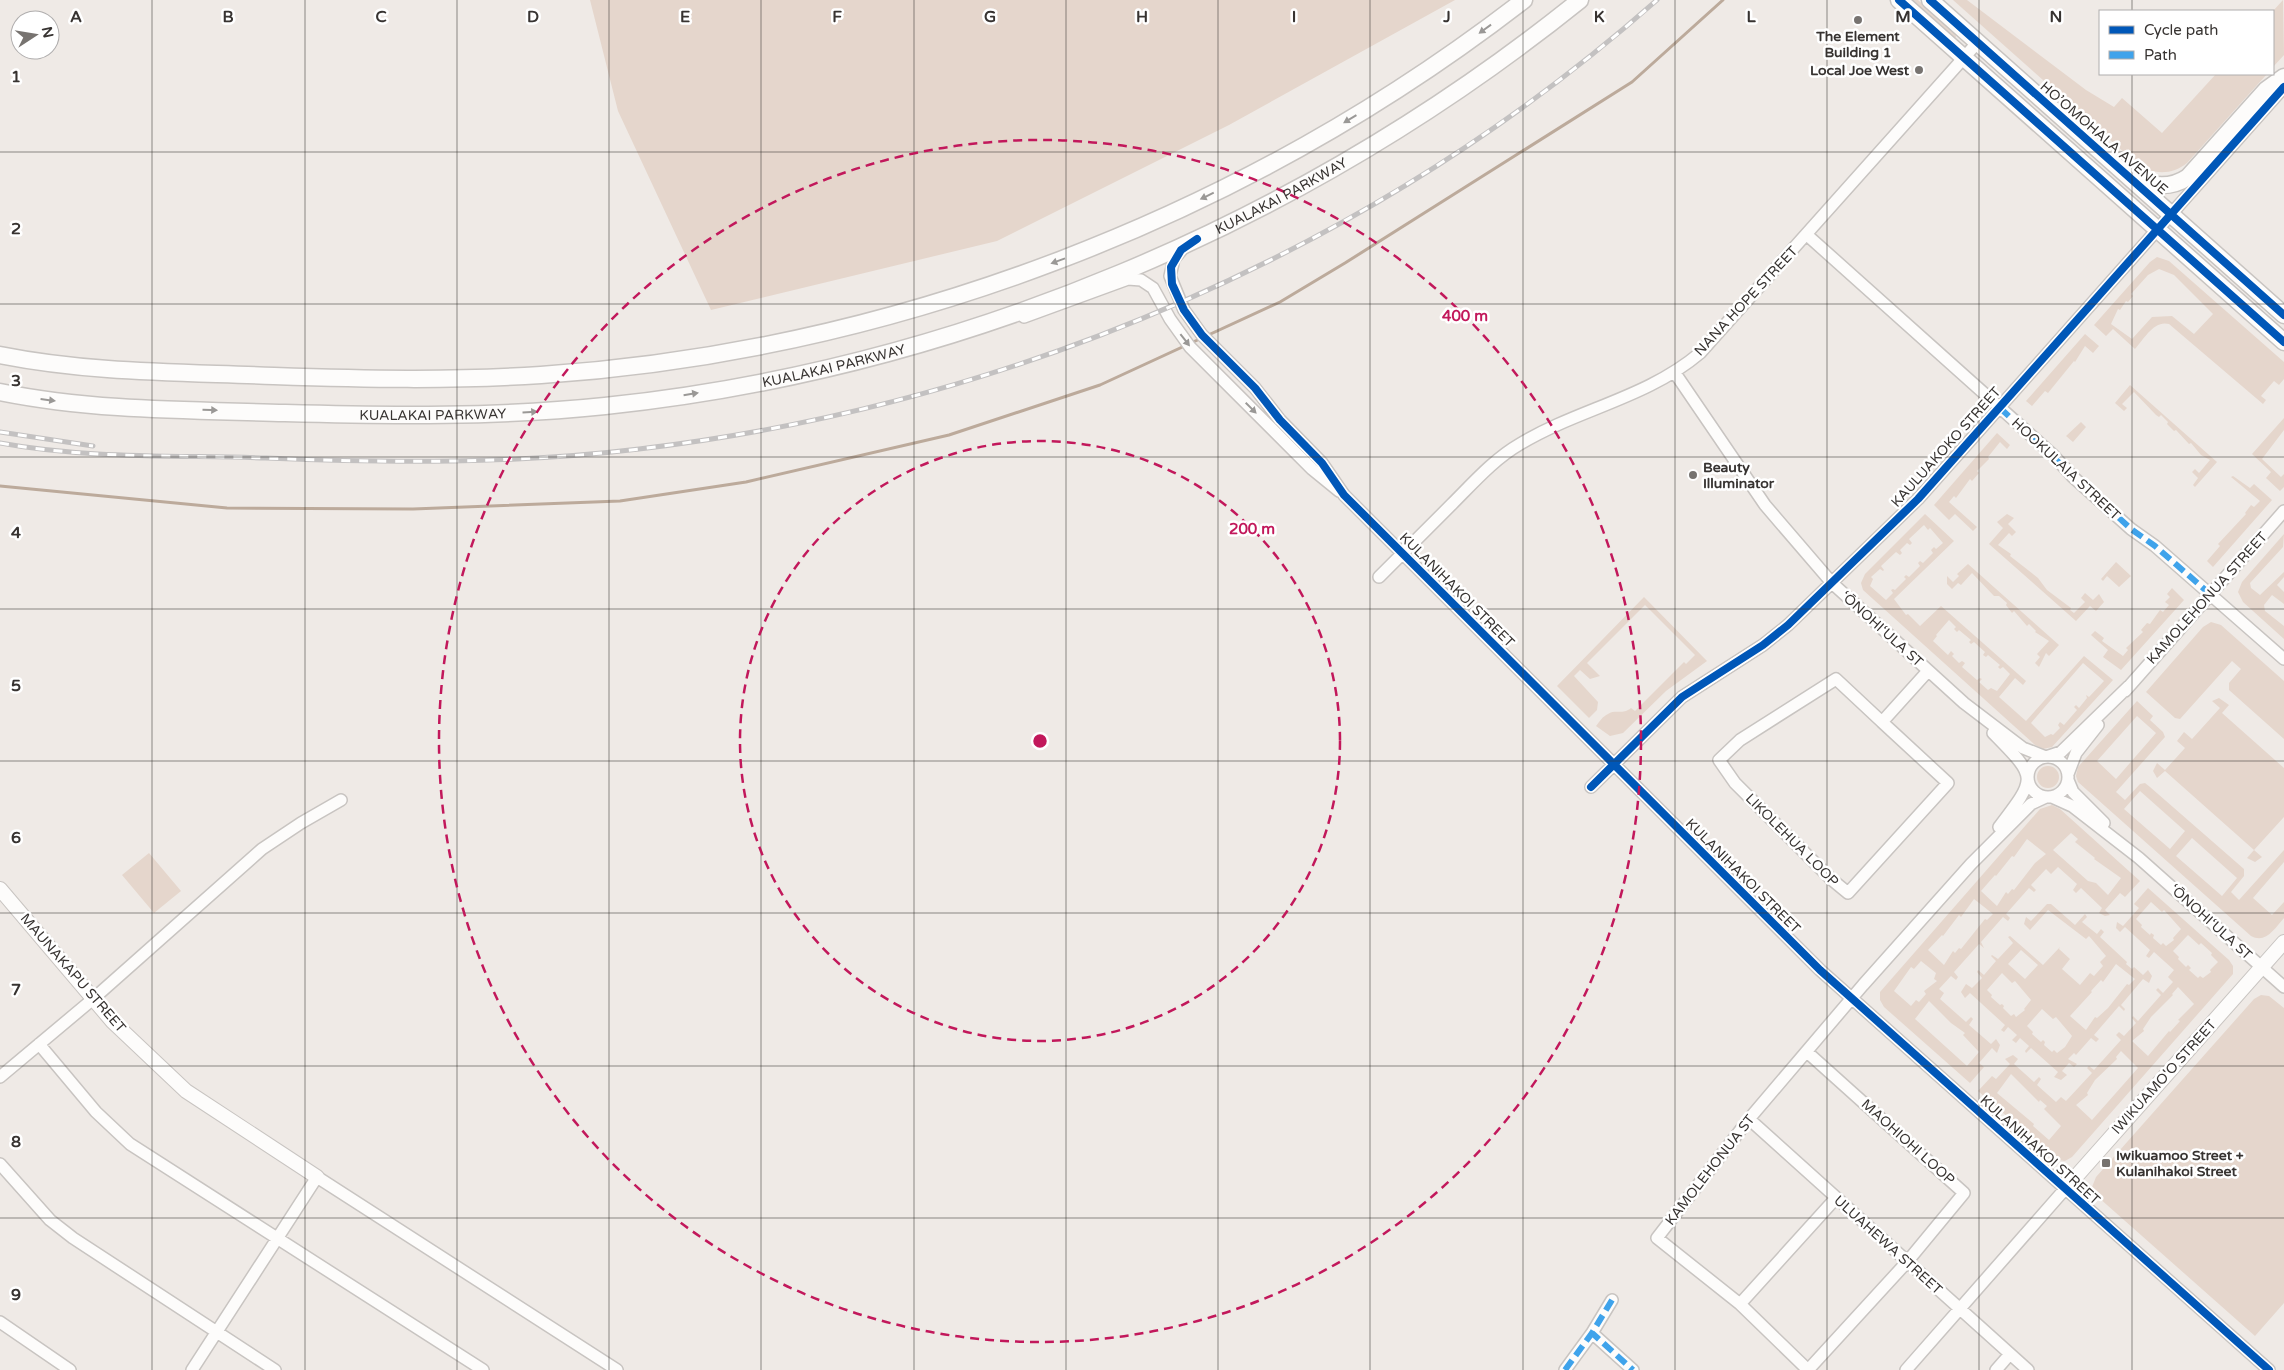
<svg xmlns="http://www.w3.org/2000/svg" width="2284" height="1370" font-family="'Varela Round',sans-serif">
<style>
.green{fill:#e5d6cc;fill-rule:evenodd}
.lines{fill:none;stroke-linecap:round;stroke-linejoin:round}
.stream{stroke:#bcaa9b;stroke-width:3}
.minor-casing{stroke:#c8c4c1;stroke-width:14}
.tertiary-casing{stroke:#c8c4c1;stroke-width:16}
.secondary-casing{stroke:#c8c4c1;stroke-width:19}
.minor{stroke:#fdfcfb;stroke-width:11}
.tertiary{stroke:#fdfcfb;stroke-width:14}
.secondary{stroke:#fdfcfb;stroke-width:16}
.rail-casing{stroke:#c3c1c1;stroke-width:5}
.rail{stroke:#fff;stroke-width:3;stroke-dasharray:9;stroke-linecap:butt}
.quiet{stroke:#3fa3eb;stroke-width:6;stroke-dasharray:12 6;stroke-linecap:butt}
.cycleway-casing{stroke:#fff;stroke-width:11}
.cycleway{stroke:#0057b8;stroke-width:8}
.oneway{fill:#9a9896}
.grid{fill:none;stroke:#373331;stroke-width:1;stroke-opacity:0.55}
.ring{fill:none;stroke:#c2185b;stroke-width:2.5;stroke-dasharray:9 6}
.poi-dot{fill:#777370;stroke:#fff;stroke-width:2}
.labels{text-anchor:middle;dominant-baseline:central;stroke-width:5;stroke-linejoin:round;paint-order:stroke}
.poi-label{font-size:14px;font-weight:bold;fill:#373331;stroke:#fff;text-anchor:start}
.street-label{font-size:14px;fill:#373331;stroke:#fff}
.grid-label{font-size:16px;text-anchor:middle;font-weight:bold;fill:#373331;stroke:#fff;stroke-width:5;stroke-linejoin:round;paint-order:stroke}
.centre{fill:#c2185b;stroke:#fff;stroke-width:2.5}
.ring-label{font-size:15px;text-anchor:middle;font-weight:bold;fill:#c2185b;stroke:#fff;stroke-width:5;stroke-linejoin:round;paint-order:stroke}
</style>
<rect width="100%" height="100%" fill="#efeae6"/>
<path class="green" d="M590,0h865l-226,125 -232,116 -286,69 -93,-199z
M1906,0h12l37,32 1,5 -4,4z
M1953,0h14l119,90 28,17 8,-9 40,35 54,-59h51l-80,89c-16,13 -36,12 -52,-1z
M2283,0l1,55 -11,12v-56z
M2157,257l12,4 115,101v17l-5,6 -5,-4 -13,15 5,4 -3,4 -94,-80c-15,-4 -25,15 -34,25l-22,-20 -7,7 -12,-11 56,-63zM2159,269l15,6 39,39 -19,20 -22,-18 -20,1 -20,22 -21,-15 7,-15 2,1 6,-9 2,1 5,-6 -2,-2 17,-19z
M2085,334l14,12 -6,7 -8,-7 -10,16 -1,-1 -26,32 -3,-2 -13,15 -6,-5z
M2130,385l87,77 -22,25 -2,-2 5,-7 -6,-6 3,-3 4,4 11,-13 -9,-5 -10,-12 -2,1 -13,-14 -2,1 -7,-7 1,-2 -7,-7 -2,2 -3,-2 -22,-23 -12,12 5,4 -3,3 -9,-8z
M2284,418v12l-22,29 19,18 3,-3v13l-4,4 -14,-13 5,-6 -19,-18z
M2081,422l5,5 -13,15 -7,-6z
M1997,433l13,12 -3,4 -7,-7 -12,15 1,2 -12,12 2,2 -7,8 -2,-2 -14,19 -2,-2 -5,6 28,25 -4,4 -18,-17 -6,6 -15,-15z
M2233,476l17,12 4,-4 18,16 -59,67 -6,-6 13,-15 -2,-2 28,-30 -1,-1 6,-8 3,2 6,-6 -29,-24z
M1925,514l29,27 -60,58 12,16 2,-1 12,12 21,-20 85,75 -3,4 -8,-7 -16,19 27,24 58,-65 29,24 -61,67 -9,2 -8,-4 -172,-155 -2,-7 4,-9zM1924,525l4,5 2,-2 13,15 -7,6 -2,-2 -3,3 2,3 -10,10 -3,-2 -2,2 2,3 -11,11 -3,-2 -2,2 2,2 -11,11 -2,-1 -2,1 2,3 -7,7 -16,-14 3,-7 -2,-2 9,-8 3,2 1,-1 -3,-4 15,-14 4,3 2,-2 -2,-3 7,-7 3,2 2,-2 -3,-4zM1949,620l7,7 -2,2 3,3 2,-2 12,10 -2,2 2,2 3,-2 11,10 -2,3 3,2 2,-2 12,10 -2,2 2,2 3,-2 7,7 -13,17 -6,-3 -3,2 -9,-8 3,-3 -2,-1 -3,2 -15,-13 3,-4 -3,-2 -3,2 -7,-7 2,-2 -3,-3 -3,4 -15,-14 4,-5 -1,-1zM2083,663l21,18 -15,16 -3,-2 1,3 -8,10 -3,-3 -2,2 3,3 -13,15 -4,-3 -2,3 2,3 -7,7 -2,-1 -6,3 -14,-14z
M2007,514l7,4 -6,6 8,8 -4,4 -3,-3 -11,12 13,9 -1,2 28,22 9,12 24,18 -1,2 4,3 11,-11 -4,-4 4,-5 8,7 6,-6 5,8 -8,9 -6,-5 -14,15 -87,-77 14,-16 -6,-6z
M2284,534l-1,13 -33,36 1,5 9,7 24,-23v5l-7,8 7,7v12l-12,-9 -8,10 1,6 19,15v13l-41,-37 -5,-10 4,-10z
M2116,562l15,14 -12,11 -12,-11 -4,5 -2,-2z
M1968,564l91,81 -10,11 -3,-3 -7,14 -4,-4 5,-6 -3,-3 12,-13 -14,-9 1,-1 -7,-7 -2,2 -13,-15 -2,2 -6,-8 1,-2 -8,-7h-5l-22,-23 -11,12 -3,-2 -6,6 -5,-5v-8l6,6 6,-6 -2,-2z
M2172,588l12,12 -63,70 -18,-13 5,-7 -17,-15 4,-4 9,7 -2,3 21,15 5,-6 -2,-2 17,-16 -2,-2 6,-7 3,1 10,-14 3,2 6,-7 -4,-3 5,-5 -3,-3z
M1644,597l63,64 -41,30 -43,42 -13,3 -14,-10c3,-4 7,-10 12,-12 7,-5 15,1 23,-6l4,3 49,-49 2,2 9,-9 -50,-50 -58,58 13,13 -10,3 -10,-9 -6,6 24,26 -1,8 -8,8 -32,-32z
M2211,622l10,3 63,56v58l-55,-49v-7l12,-14 -9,-8 -52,58 -5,-1 -29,-26 57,-65z
M2219,698l10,7 -7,8 62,55v49l-30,33 8,7 -7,5 -8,-4 7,-8 -89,-79 -8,7 -4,-7 4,-8 8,7 20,-22 -8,-7 7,-9 8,7 28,-31 -8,-7z
M2137,701l16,15 -3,4 13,12 2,5 -49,55 9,8 15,-16 5,-1 5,4 94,82v7l-13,16 8,8 45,-50v12l-31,36 19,17 12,-13v16c-9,10 -18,26 -33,18l-173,-154 -2,-6 2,-9zM2137,716l19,17 -40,46 -19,-18zM2140,791l45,40 -15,18 -46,-40zM2192,838l45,40 -15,18 -46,-40z
M2037 777a11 11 0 1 1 22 0a11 11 0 1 1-22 0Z
M2052,805l8,4 80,72 -15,16 -5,-4 -15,17 5,5 -5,1 -6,-3 3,-5 -21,-20 -5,5 -3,-3 4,-6 -19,-17 -7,7 -5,-5 -15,16 5,5 -2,2 -5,-4 -23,26 4,4 -2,3 -5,-4 -22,25 3,6 -5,-4 -25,28 4,5 -2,3 -5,-4 -12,13 5,4 -4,6 26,23 5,-5 2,2 -4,6 22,19 5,-5 4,6 -3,8 -5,-5 -13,15 5,4 -14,16 -86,-76 -4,-7v-8l160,-183zM2071,833l7,6 -3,3 20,16 -1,1 27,19 -13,17 -12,-12 -8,-2 -35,-31zM2027,839l19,15 -11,9 -21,27 -2,-1 -4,5 -2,-2 -9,14 -16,-15 14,-16 1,1 16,-20 2,1zM1974,899l19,15 -6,6 -2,-1 -24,30 -2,-1 -4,5 -2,-2 -9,14 -16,-15 14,-15 1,1 16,-21 2,2zM1921,961l15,12 -2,6 3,2 -13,10 2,3 -7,8 -3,-2 -5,6 -17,-15 17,-24 3,2zM1929,1001l22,22 14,10 -2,2 16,17 -12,14 -52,-47z
M149,853l32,38 -27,22 -32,-38z
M2148,888l81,72 4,6v8l-161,183 -7,4 -8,-1 -79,-69 14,-15 4,3 14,-15 -5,-5 8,-4 5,4 -4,5 20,18 5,-5 2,2 -4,6 19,17 5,-5 5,4 26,-28 -5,-5 2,-2 5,4 27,-30 -5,-5 3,-3 5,4 12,-13 -4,-5 1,-2 5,5 23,-26 -5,-5 2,-2 5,5 10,-11 -5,-5 6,-7 -20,-18 -5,6 -3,-2 4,-6 -25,-23 -5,5 -4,-4 1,-6 6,4 16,-18 -5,-4zM2151,902l11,10 2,-2 17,19 -8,9 1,2 -8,6 -3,-3 -2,2 -8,-7 1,-3 -3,-2 -1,2 -9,-8 1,-2 -6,-6zM2188,935l11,10 2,-2 11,10 -1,2 7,7 -8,8 1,2 -8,6 -3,-2 -2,2 -9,-8 2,-2 -3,-3 -2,2 -8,-8 1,-2 -6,-6zM2178,987l16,17 -16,16 2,1 -10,11 -1,-1 -21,25 -16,-15 12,-10 -1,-2 8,-12 22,-22 -1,-1zM2121,1051l17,17 -46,52 -16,-15 12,-10 -1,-2 8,-13 22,-21 -1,-2zM2011,1074l28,28 1,-2 7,6 -3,3 17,17 -12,14 -16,-14 1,-2 -37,-31z
M2047,904h4l24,21 10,-11 2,3 -5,5 15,12 4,-5 3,3 -4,5 27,25 -1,2 6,5 2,-2 9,8 5,-5 4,6 -3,7 -6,-4 -22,26 4,4 -1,2 -5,-5 -25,29 5,4 -3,3 -5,-4 -15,17 -2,-2 -6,6 9,5 -3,3 -5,-4 -7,8 5,4 -6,5 -7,-3 4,-5 -27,-24 -5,5 -1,-2 4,-5 -9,-8 -4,5 -4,-3 5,-5 -9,-8 -4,5 -3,-2 4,-5 -35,-32 -5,5 -4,-6 5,-8 6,4 10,-10 -5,-6 1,-2 6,5 12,-14 -5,-5 1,-1 6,4 15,-16 -5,-6 2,-1 33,29 17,-18 -1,2 11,10 -8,10 18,16 10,-12 4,3 9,-10 -3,-4 6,-6 -17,-20 -3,3 -38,-29 -18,20 -6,-6 2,-7 5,4zM2021,950l17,15 -13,14 -17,-15zM2116,964l19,15 -6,6 -2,-1 -19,24 -11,10 -2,-1 -9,13 -16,-14 22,-24 -1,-1 10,-11 2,2zM2002,973l10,10 3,-2 16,19 -7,9 1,1 -9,7 -2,-3 -3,2 -8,-8 1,-2 -2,-2 -2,1 -9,-8 1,-2 -5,-5zM2042,1009l11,10 3,-2 16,19 -7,11 -8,6 -3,-3 -2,2 -8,-7 1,-3 -2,-2 -2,2 -9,-8 1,-2 -6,-6z
M2261,995l8,1 15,12v295l-29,33 -157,-139 -6,-10 4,-10 158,-178z"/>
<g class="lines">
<path class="stream" d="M0,486l227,22 186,1 207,-8 126,-19 203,-47 151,-50 180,-83 65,-39 287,-181 91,-82"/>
<g class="minor-casing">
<path id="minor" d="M1807,235l246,220 20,22 58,52 24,17 129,113
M1185,246l-11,13 -4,17 14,34 18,25 53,53 25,32 42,43 22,32 476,475 449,400
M1024,317l104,-38 13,1 12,8 17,31 20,28 122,122 27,22
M1675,373l90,132 67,78 132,120 59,45 23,9 15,-5 68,-66
M1379,577c24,-24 48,-48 73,-73 21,-21 42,-45 68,-60 58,-35 127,-46 180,-91l277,-310
M2125,691l159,-180
M1882,722l66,61 -100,110 -17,-14 -96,-96 -16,-23 21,-20 96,-61 46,43 46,-51
M1993,733c44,45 45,43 6,94
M2028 777a20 20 0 1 1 40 0a20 20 0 1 1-40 0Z
M2068,774l8,-21 22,-28
M2068,780l5,12 31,31
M1591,787l91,-90 81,-52 25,-20 130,-126 366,-412
M2052,797l20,9 67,52 145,129
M39,1044l57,68 34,32 353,226
M1807,1052l157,141 -57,69 -99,108 -68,-66 -83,-66 92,-119 114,-134 108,-121 60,-60 15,-7
M0,1077l93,-78 169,-150 39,-26 40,-23
M1749,1119l279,251
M0,1164l50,56 23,18 202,132
M1612,1300l-20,33 41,37
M1740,1304l96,-106
M0,1322l70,48
M192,1370l125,-193 300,193
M1565,1370l27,-37
M1906,1370l159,-181
M1996,1370l14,-16"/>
</g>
<g class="tertiary-casing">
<path id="tertiary" d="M0,889l113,133 73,69 131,86
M2065,1189l219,-247"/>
</g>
<g class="secondary-casing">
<g id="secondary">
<path d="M1899,0l385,342"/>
<path d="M1930,0l354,315"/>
<path d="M2135,179c18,8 37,9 53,-2l78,-87 18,-13"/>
<path d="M0,355c90,18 182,17 274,21 89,3 178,5 267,-1 354,-24 703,-158 983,-375"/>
<path id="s1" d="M0,392c94,19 190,18 285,21 107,3 214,4 320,-7 354,-37 698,-183 975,-406"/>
</g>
</g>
<use href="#minor" class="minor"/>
<use href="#tertiary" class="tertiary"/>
<use href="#secondary" class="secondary"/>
<g class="rail-casing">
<path id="rail" d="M0,432l93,14
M0,443c87,16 178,12 266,15 125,5 249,6 373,-9 374,-44 736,-200 1018,-449"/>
</g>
<use href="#rail" class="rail"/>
<path class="quiet" d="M2000,408l131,121 24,17 55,48
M1612,1300l-20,33 41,37
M1565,1370l27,-37"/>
<g class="cycleway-casing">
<path id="cycleway" d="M1899,0l385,342
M1930,0l354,315
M1197,239l-16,11 -10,17 1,17 12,26 18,25 53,53 25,32 42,43 22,32 476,475 449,400
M1591,787l91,-90 81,-52 25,-20 130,-126 366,-412"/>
</g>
<use href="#cycleway" class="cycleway"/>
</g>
<defs><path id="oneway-solid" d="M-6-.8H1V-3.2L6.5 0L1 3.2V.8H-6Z" transform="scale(1.25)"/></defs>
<g class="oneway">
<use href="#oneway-solid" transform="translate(1485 29) rotate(144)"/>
<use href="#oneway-solid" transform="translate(1350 119) rotate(149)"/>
<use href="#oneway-solid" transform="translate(1207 196) rotate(154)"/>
<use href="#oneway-solid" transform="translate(1058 261) rotate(160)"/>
<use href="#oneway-solid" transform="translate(1185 340) rotate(52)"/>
<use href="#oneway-solid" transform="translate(691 394) rotate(-9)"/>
<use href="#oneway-solid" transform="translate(48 400) rotate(7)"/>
<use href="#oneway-solid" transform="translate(1251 408) rotate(45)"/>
<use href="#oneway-solid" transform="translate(210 410) rotate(2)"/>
<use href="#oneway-solid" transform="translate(530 412) rotate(-4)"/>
</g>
<path class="grid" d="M152,0v1370M305,0v1370M457,0v1370M609,0v1370M761,0v1370M914,0v1370M1066,0v1370M1218,0v1370M1370,0v1370M1523,0v1370M1675,0v1370M1827,0v1370M1979,0v1370M2132,0v11M2132,74v1296M0,152h2284M0,304h2284M0,457h2284M0,609h2284M0,761h2284M0,913h2284M0,1066h2284M0,1218h2284"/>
<g class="ring">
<circle cx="1040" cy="741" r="300"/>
<circle cx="1040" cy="741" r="601"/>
</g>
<g class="poi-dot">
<circle cx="1858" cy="20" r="5"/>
<circle cx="1919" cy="70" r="5"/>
<circle cx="1693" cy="475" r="5"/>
<rect x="2101" y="1158" width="10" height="10" rx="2.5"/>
</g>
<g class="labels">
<g class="poi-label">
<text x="1858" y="36" text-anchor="middle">The Element<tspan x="1858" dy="16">Building 1</tspan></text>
<text x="1909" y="70" text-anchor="end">Local Joe West</text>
<text x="1703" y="467">Beauty<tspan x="1703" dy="16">Illuminator</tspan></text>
<text x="2116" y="1155">Iwikuamoo Street +<tspan x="2116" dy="16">Kulanihakoi Street</tspan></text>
</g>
<g class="street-label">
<text transform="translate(2104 138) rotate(41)">HO’OMOHALA AVENUE</text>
<text stroke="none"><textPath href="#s1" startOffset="1319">KUALAKAI PARKWAY</textPath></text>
<text transform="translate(1746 301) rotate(-47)">NANA HOPE STREET</text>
<text stroke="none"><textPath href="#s1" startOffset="839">KUALAKAI PARKWAY</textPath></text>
<text stroke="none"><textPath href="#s1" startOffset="434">KUALAKAI PARKWAY</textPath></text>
<text transform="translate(1946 447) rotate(-48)">KAULUAKOKO STREET</text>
<text transform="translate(2066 469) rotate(43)">HOOKULAIA STREET</text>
<text transform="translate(1457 590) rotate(45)">KULANIHAKOI STREET</text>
<text transform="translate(2207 598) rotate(-48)">KAMOLEHONUA STREET</text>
<text transform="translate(1882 629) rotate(42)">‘ŌNOHI‘ULA ST</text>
<text transform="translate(1792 840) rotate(45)">LIKOLEHUA LOOP</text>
<text transform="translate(1743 876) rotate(45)">KULANIHAKOI STREET</text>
<text transform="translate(2211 922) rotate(42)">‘ŌNOHI‘ULA ST</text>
<text transform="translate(73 973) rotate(49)">MAUNAKAPU STREET</text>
<text transform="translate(2164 1077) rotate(-48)">IWIKUAMO'O STREET</text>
<text transform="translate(1908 1142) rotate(42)">MAOHIOHI LOOP</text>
<text transform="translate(2040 1150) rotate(42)">KULANIHAKOI STREET</text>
<text transform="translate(1710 1170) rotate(-52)">KAMOLEHONUA ST</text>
<text transform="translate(1888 1245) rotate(42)">ULUAHEWA STREET</text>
</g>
</g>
<g class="grid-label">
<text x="76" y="22">A</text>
<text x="228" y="22">B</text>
<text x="381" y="22">C</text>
<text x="533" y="22">D</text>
<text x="685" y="22">E</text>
<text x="837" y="22">F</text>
<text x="990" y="22">G</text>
<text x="1142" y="22">H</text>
<text x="1294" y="22">I</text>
<text x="1447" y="22">J</text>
<text x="1599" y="22">K</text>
<text x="1751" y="22">L</text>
<text x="1903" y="22">M</text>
<text x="2056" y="22">N</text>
<text x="16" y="82">1</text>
<text x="16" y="234">2</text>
<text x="16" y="386">3</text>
<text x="16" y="538">4</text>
<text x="16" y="691">5</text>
<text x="16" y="843">6</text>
<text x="16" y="995">7</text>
<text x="16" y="1147">8</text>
<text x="16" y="1300">9</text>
</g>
<circle cx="1040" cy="741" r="8" class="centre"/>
<g class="ring-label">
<text x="1465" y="321">400 m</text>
<text x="1252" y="534">200 m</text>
</g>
<rect x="2099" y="10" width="175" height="65" fill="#ffffff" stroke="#afadad"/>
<rect x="2109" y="26" width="25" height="8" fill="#0057b8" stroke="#afadad"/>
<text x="2144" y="35" font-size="15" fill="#373331">Cycle path</text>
<rect x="2109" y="51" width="25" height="8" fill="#3fa3eb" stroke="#afadad"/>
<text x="2144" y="60" font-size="15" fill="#373331">Path</text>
<g transform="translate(35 35) rotate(78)"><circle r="24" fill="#ffffff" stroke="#afadad"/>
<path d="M0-4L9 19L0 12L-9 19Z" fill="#777370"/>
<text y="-8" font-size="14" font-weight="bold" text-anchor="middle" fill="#373331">N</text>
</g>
</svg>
